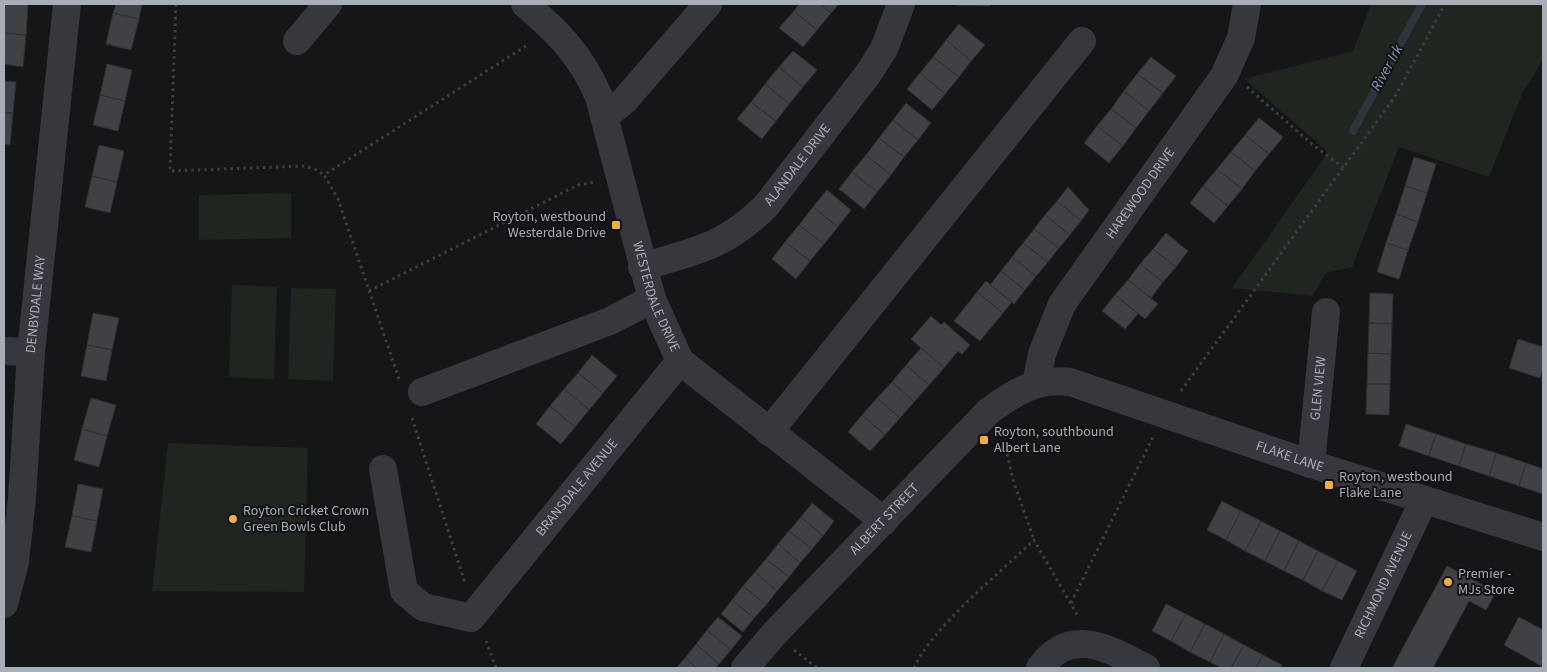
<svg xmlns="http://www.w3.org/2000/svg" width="1547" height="672" font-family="'Source Sans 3',sans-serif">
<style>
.green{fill:#1e261f}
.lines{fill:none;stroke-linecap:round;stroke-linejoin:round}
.stream{stroke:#2c353c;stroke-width:8}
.building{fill:#404145;stroke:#303034}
.path{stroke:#3d3f44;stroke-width:3;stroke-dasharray:2.5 4;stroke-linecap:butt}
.minor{stroke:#37383d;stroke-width:28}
.poi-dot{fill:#f2b134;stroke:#111113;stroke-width:2}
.labels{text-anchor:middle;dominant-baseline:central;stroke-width:4;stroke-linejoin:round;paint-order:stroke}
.street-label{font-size:14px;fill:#a8adb8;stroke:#111113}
.poi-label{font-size:14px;fill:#a8adb8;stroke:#111113;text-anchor:start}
.water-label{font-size:15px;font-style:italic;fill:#7f9bb3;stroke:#111113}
</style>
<rect width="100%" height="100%" fill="#161618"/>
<path class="green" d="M1371,4h172v55l-21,35 -33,83 -90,-30 -47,120 -26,6 -14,23 -80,-8 96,-136 -84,-73 109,-28z
M291,193v45l-92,2v-45z
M232,285l45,2 -3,92 -45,-2z
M291,288l45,1 -3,92 -45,-2z
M168,443l140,5 -4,144 -152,-1z"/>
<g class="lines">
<path class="stream" d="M1353,131l69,-127"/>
</g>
<path class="building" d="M4,4h24l-2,31 -22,-2z
M116,4h26l-3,15 -26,-6z
M799,4h21l11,9 -14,17 -23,-19z
M820,4h19l-8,9z
M957,4h33v2l-33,-1z
M794,11l23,19 -14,17 -24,-19z
M113,13l26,6 -8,31 -25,-6z
M959,24l26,21 -14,16 -25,-21z
M4,33l22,2 -3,32 -19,-3z
M946,40l25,21 -12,16 -26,-20z
M793,51l24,19 -14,17 -24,-20z
M933,57l26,20 -14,17 -25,-21z
M1151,57l25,19 -13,17 -26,-19z
M107,64l25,6 -7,31 -25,-6z
M779,67l24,20 -14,17 -24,-20z
M920,73l25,21 -13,16 -25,-21z
M1137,74l26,19 -14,18 -25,-20z
M4,81l12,1 -3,31h-9z
M765,84l24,20 -13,17 -25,-19z
M1124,91l25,20 -13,17 -25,-19z
M100,95l25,6 -7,30 -25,-6z
M751,102l25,19 -14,18 -25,-20z
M906,103l25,20 -13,17 -25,-20z
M1111,109l25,19 -13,18 -26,-20z
M4,113h9l-3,32 -6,-1z
M1259,118l24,19 -14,17 -24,-19z
M893,120l25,20 -14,17 -25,-19z
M1097,126l26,20 -14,17 -25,-20z
M1245,135l24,19 -14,17 -24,-19z
M879,138l25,19 -13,18 -25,-20z
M99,145l25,6 -7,31 -25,-6z
M1231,152l24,19 -13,18 -25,-20z
M866,155l25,20 -14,17 -25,-20z
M1414,157l22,7 -9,29 -22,-7z
M1217,169l25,20 -14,17 -25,-20z
M852,172l25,20 -13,17 -25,-20z
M92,176l25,6 -7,31 -25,-6z
M1203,186l25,20 -14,17 -24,-20z
M1405,186l22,7 -9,29 -22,-8z
M1068,187l21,23 -8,11 -24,-20z
M827,190l24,20 -13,17 -25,-20z
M1057,201l24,20 -11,14 -25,-20z
M813,207l25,20 -14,17 -25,-19z
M1396,214l22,8 -10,28 -22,-7z
M1045,215l25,20 -11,13 -25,-19z
M799,225l25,19 -14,17 -25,-19z
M1034,229l25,19 -11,14 -25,-19z
M1166,233l22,18 -12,16 -23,-18z
M785,242l25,19 -14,18 -24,-20z
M1023,243l25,19 -12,14 -24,-19z
M1386,243l22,7 -9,29 -22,-7z
M1153,249l23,18 -13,15 -23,-18z
M1012,257l24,19 -11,14 -24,-19z
M1140,264l23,18 -12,16 -23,-18z
M1001,271l24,19 -11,14 -24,-19z
M1128,280l30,24 -13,15 -30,-24z
M986,281l26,21 -9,11 -26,-21z
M977,292l26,21 -23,28 -26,-20z
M1370,293l23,1 -1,30 -23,-1z
M1115,295l23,19 -13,15 -23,-18z
M93,313l26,5 -7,32 -25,-5z
M931,316l10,9 3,-3 26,23 -8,9 -4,-3 -14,17 -33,-29z
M1369,323l23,1 -1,30 -23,-1z
M1518,339l25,8v21l-3,10 -31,-10z
M87,345l25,5 -6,31 -25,-5z
M921,348l23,20 -15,17 -23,-20z
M1368,353l23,1 -1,30h-23z
M592,355l25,21 -14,17 -25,-20z
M906,365l23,20 -15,17 -22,-20z
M578,373l25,20 -14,17 -25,-21z
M892,382l22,20 -14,16 -23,-20z
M1367,384h23l-1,31 -23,-1z
M564,389l25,21 -14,17 -25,-21z
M91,398l25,7 -9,31 -25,-7z
M877,398l23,20 -15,17 -23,-20z
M550,406l25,21 -14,17 -25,-20z
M862,415l23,20 -15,16 -22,-19z
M1406,424l30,10 -7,22 -30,-10z
M82,429l25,7 -8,31 -25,-7z
M1436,434l30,10 -7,22 -30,-10z
M1466,444l30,9 -7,23 -30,-10z
M1496,453l30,10 -7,23 -30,-10z
M1526,463l17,6v25l-24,-8z
M78,484l25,5 -6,32 -25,-5z
M1222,501l19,10 -15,29 -19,-10z
M812,503l22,18 -11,15 -22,-19z
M1241,511l20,10 -16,30 -19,-11z
M72,516l25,5 -6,31 -26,-5z
M801,517l22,19 -11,13 -23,-18z
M1261,521l19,10 -15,30 -20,-10z
M789,531l23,18 -12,14 -22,-19z
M1280,531l19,10 -15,30 -19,-10z
M1299,541l19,10 -15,29 -19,-9z
M778,544l22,19 -11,14 -23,-18z
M1318,551l20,10 -16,30 -19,-11z
M766,559l23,18 -12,14 -22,-19z
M1338,561l19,10 -15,29 -20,-9z
M1447,566l49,26 -10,18 -17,-9 -36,67h-41z
M755,572l22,19 -11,14 -23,-19z
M743,586l23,19 -12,13 -22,-18z
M732,600l22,18 -11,14 -22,-18z
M1166,604l20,10 -15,27 -19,-10z
M1186,614l19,10 -15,28 -19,-11z
M718,617l24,19 -11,14 -24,-20z
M1519,617l24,13v37l-39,-22z
M1205,624l19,10 -14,28 -20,-10z
M707,630l24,20 -12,14 -23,-20z
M1224,634l20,11 -13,23h-9l-12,-6z
M696,644l23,20 -3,4h-19l-12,-10z
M1244,645l19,10 -7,13h-25z
M1263,655l19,10 -2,3h-24z
M685,658l12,10h-21z"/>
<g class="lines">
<path class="path" d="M176,4l-6,167 134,-5 13,4 7,5
M1247,87l66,58 31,23
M369,291l209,-106 17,-3
M399,379l-61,-180 -14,-24 205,-131
M1181,391l215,-296 49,-91
M412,418l53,165
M1003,435l10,45 21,60
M1071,603l82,-166
M486,641l10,27
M794,650l23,18
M914,668c18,-41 87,-96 120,-128l45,78"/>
<g class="minor">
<path id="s1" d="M525,4c34,29 56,51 74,93l53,202 28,62 204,160"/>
<path d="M297,41l31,-37"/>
<path d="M604,117l21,-17 83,-96"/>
<path id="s2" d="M642,267c53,-16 83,-20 124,-61l102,-132 16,-25 17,-45"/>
<path d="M4,351l27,1"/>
<path id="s3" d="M1036,384l6,-30 20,-50 162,-228 17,-38 6,-34"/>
<path d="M422,392l188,-71 42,-22"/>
<path d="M769,432l313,-391"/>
<path id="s4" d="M1311,464l15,-152"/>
<path id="s5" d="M383,469l21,122 19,16 48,11 209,-257"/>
<path id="s6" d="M4,604l11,-42 7,-64 9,-146 36,-348"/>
<path id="s7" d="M745,668l29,-34 215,-223c26,-19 48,-33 81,-29l241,82 232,73"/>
<path d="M1040,668c31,-43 70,-19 106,0"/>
<path id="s8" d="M1344,668l80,-168"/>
</g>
</g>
<g class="poi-dot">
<rect x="611" y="220" width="10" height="10" rx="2.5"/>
<rect x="979" y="435" width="10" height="10" rx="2.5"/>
<rect x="1324" y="480" width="10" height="10" rx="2.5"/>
<circle cx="233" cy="519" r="5"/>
<circle cx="1448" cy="582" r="5"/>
</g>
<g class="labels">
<g class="street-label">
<text stroke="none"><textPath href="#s2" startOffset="192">ALANDALE DRIVE</textPath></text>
<text stroke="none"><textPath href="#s3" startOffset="220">HAREWOOD DRIVE</textPath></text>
<text stroke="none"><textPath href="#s1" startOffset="328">WESTERDALE DRIVE</textPath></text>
<text stroke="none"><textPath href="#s6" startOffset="302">DENBYDALE WAY</textPath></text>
<text stroke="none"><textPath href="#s4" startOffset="76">GLEN VIEW</textPath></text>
<text stroke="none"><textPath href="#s7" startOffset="675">FLAKE LANE</textPath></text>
<text stroke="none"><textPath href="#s5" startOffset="366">BRANSDALE AVENUE</textPath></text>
<text stroke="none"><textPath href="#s7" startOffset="204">ALBERT STREET</textPath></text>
<text stroke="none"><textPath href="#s8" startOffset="92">RICHMOND AVENUE</textPath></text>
</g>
<g class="poi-label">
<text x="606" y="217" text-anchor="end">Royton, westbound<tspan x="606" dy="16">Westerdale Drive</tspan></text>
<text x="994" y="432">Royton, southbound<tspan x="994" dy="16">Albert Lane</tspan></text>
<text x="1339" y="477">Royton, westbound<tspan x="1339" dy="16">Flake Lane</tspan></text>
<text x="243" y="511">Royton Cricket Crown<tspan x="243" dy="16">Green Bowls Club</tspan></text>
<text x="1458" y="574">Premier -<tspan x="1458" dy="16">MJs Store</tspan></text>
</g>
<g class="water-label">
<text transform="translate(1387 68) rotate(-61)">River Irk</text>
</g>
</g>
<rect width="1547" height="672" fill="none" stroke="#a8adb8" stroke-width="10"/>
</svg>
